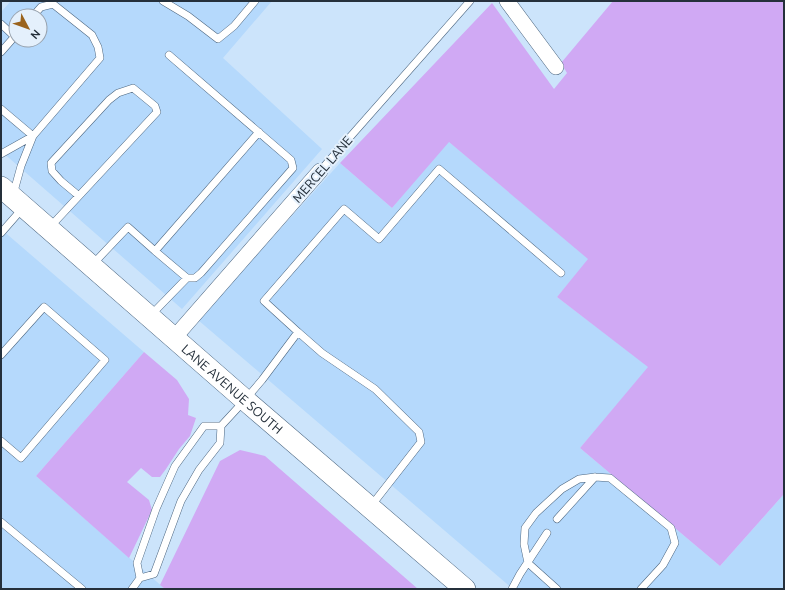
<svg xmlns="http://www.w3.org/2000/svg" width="785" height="590" font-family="Ubuntu,sans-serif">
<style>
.built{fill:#b5d9fc;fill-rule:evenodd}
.green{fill:#d0a9f4}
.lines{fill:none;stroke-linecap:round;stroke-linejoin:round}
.service-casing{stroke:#4d6781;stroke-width:8}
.minor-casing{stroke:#4d6781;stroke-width:16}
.secondary-casing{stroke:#4d6781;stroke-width:22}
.service{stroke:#fff;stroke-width:7}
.minor{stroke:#fff;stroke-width:15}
.secondary{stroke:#fff;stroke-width:21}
.labels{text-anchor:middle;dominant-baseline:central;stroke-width:4;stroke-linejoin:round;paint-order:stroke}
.street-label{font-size:13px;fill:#25303b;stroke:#e4f0fc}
</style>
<rect width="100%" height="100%" fill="#cce4fb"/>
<path class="built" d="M11,1h261l-49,57 99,91 -140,160 -181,-158v-139zM16,16h24v24h-24z
M448,141l141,118 -32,38 92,70 -69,81 140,118 64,-72v95h-271l-315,-269 142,-157 52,45z
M1,229l143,123 -108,124 129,113h-164z"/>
<path class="green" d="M613,1h171v493l-64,72 -140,-118 68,-81 -91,-70 31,-38 -139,-117 -57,66 -52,-45 152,-160 62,86 13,-16 -6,-10z
M144,352l33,28 12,19 -1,16 8,3 -6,18 -11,13 -13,20 -6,8h-8l-11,-9 -14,14 22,18 3,10 -23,48 -93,-82z
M240,450l25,6 153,133h-253l-5,-4 60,-124z"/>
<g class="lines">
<g class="service-casing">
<path id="service" d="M163,1l25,15 30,23 16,-13 21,-25
M1,24l14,13
M1,52l15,-17
M1,109l32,27 67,-78 -2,-11 -6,-12 -39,-31 -12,3 -8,9
M1,154l32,-18 -12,30 -8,29
M320,171l150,-170
M50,227l107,-115 -2,-6 -22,-18 -15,5 -9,7 -58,63 1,8 9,10 18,15
M1,233l21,-24
M155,251l32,27
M93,264l35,-37 27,24 104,-119
M151,315l36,-37h8l6,-5 92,-105 -2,-8 -122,-105
M298,332l-34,-31 80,-92 35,30 60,-70 122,104
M1,355l43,-48 61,53 -84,98 -20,-17
M557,519l38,-42
M1,522l81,67
M140,578l-3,-15 19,-54 19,-43 29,-40h17
M132,589l8,-11 14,-4 27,-73 18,-31 21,-27 1,-17 24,-26 17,-20 36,-48 24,21 53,36 44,43 2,10 -50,64
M512,589l8,-15 27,-41
M557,589l-29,-26 -4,-19 1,-16 11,-15 26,-24 17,-10 16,-2 15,1 61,50 4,15 -12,22 -22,24"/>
</g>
<g class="minor-casing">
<path id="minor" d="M507,1l49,66
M174,338l146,-167"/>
</g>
<g class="secondary-casing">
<g id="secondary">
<path id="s1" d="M1,187l244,213 220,189"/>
</g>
</g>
<use href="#service" class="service"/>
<use href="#minor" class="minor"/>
<use href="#secondary" class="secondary"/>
</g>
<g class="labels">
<g class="street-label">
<text transform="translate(322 169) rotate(-49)">MERCEL LANE</text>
<text stroke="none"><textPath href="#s1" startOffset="307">LANE AVENUE SOUTH</textPath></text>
</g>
</g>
<rect width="785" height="590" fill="none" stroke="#25303b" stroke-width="4"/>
<g transform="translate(28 28) rotate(131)"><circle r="19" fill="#e4f0fc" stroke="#98a3af"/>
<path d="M0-3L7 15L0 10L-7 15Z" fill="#9a631d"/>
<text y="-6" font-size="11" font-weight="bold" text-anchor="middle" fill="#25303b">N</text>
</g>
</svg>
